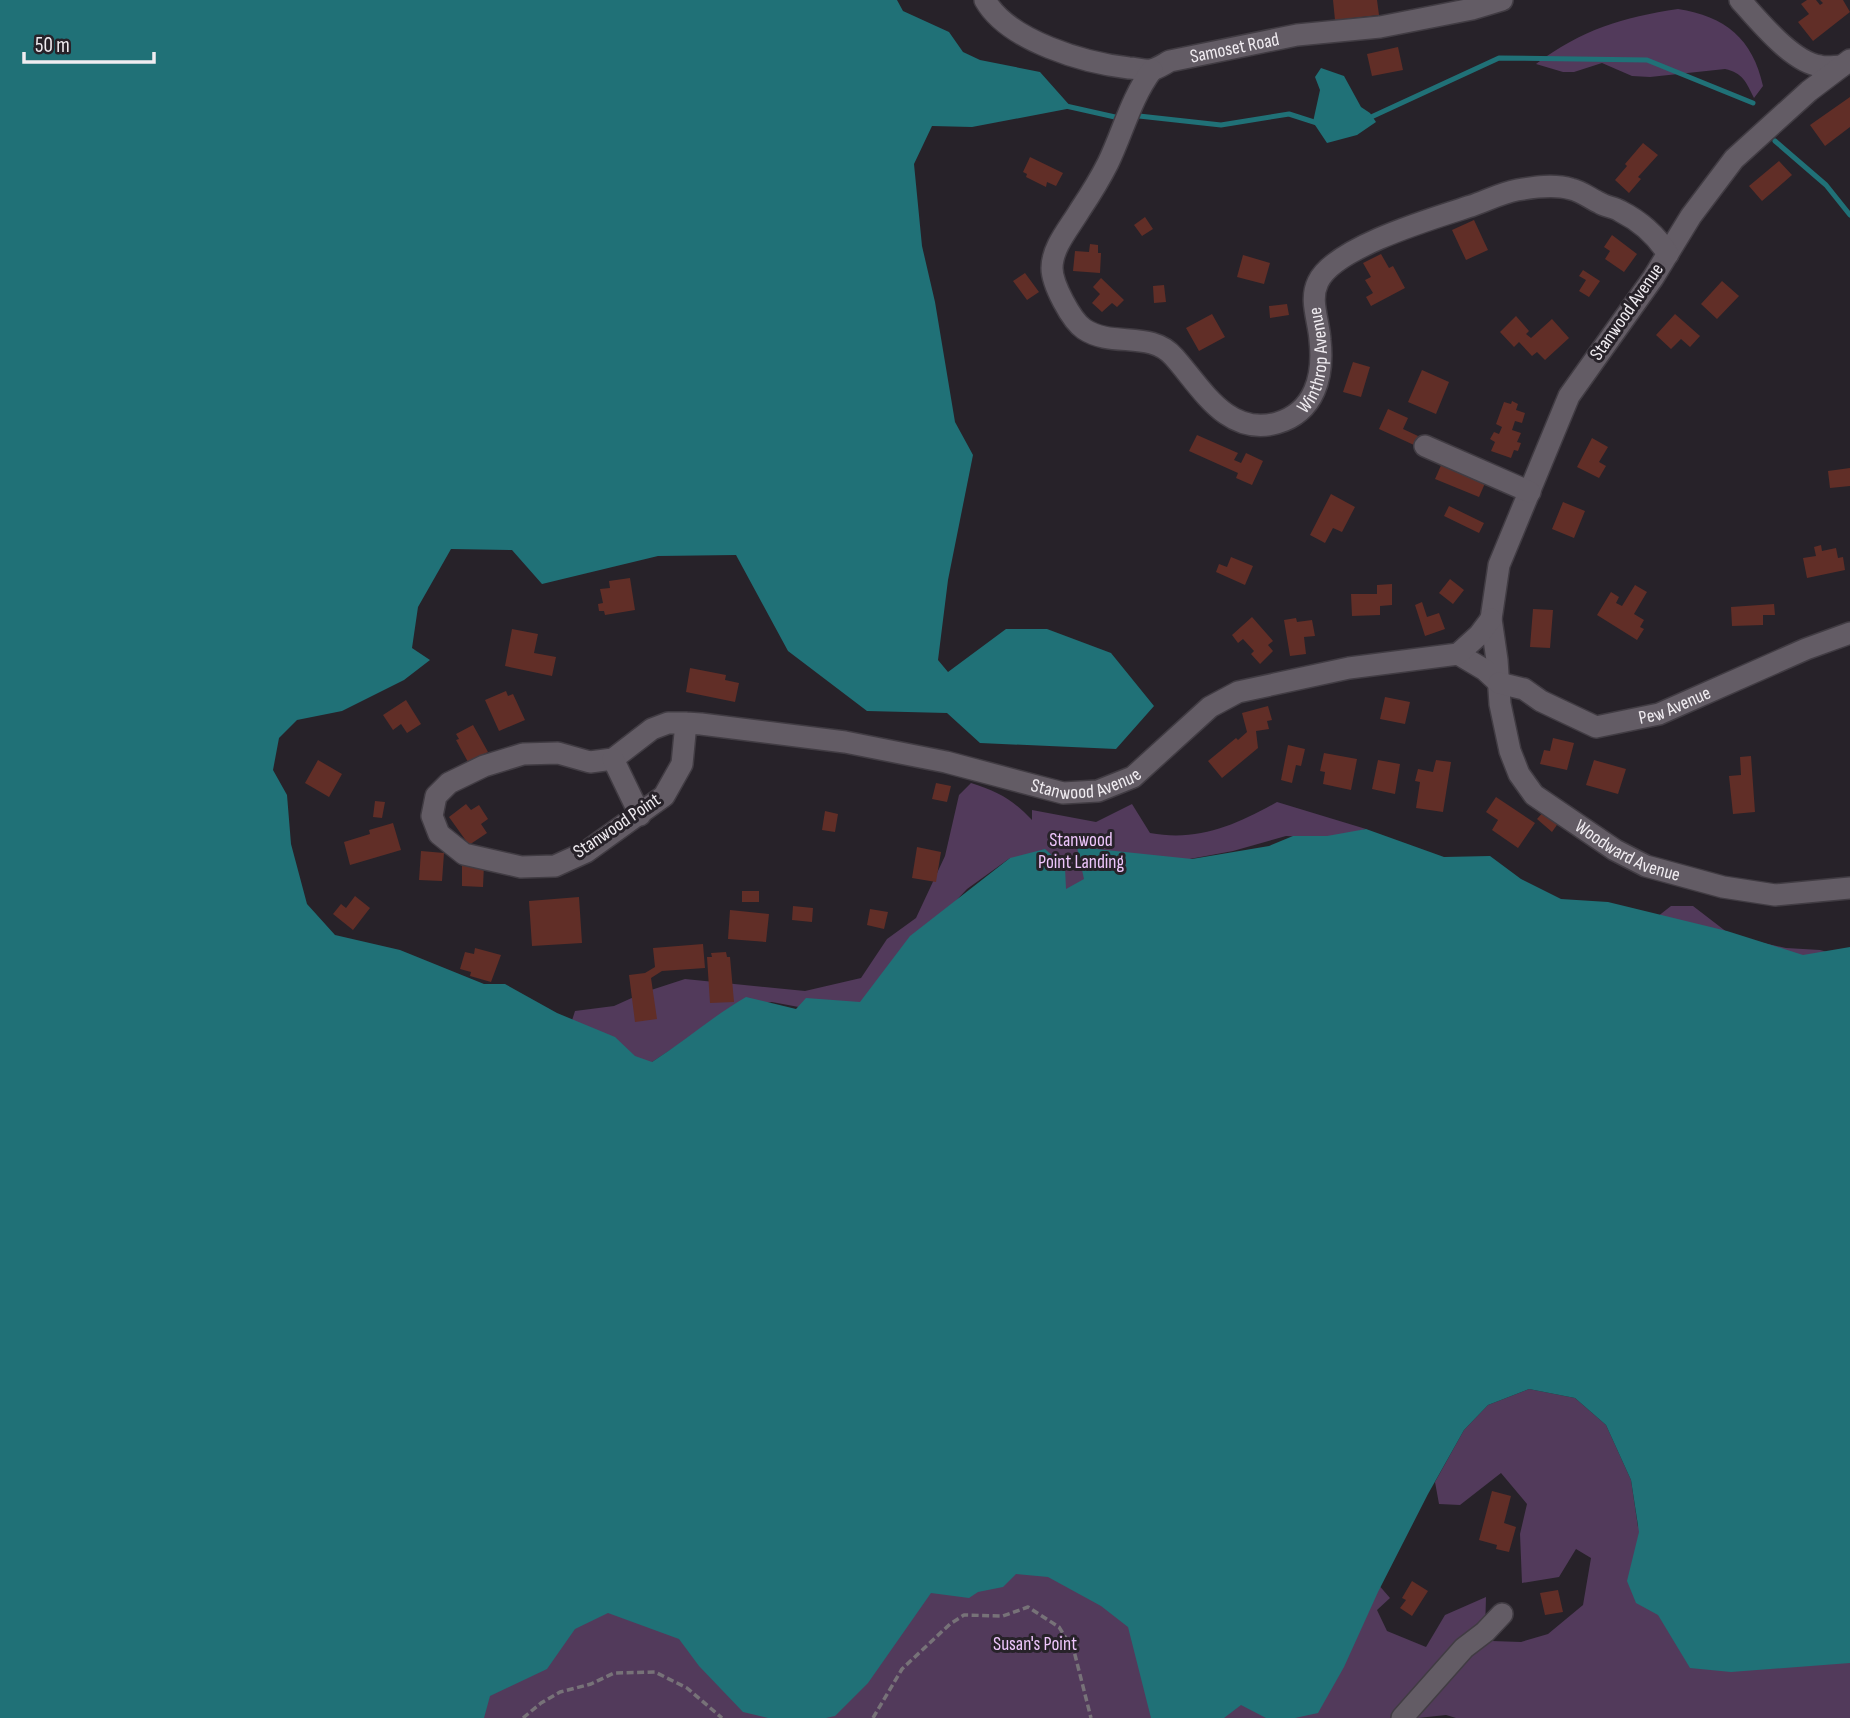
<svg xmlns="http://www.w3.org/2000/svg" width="1850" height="1718" font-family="'Sofia Sans Condensed',sans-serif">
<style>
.green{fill:#523a5b}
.water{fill:#207177}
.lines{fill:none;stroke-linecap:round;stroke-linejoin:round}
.stream{stroke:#207177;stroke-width:5}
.building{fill:#612e27}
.minor-casing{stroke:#413c43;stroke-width:24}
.path{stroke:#777278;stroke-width:3.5;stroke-dasharray:7 3.5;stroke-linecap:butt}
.minor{stroke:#635c65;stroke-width:21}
.labels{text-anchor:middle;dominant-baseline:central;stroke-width:6;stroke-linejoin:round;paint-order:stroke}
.street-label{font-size:19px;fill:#f0ecf1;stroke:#272229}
.park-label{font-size:19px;fill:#eec6fc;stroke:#272229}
</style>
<rect width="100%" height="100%" fill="#272229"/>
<path class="green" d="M1678,9c47,7 75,30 85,77l-9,12c-8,-16 -11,-25 -29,-29l-75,8 -18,-1 -30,-13 -28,9h-11l-27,-8c45,-34 87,-47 142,-55z
M971,783c28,9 41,16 61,37v-10l64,12 36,-18 18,29c48,9 86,-8 127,-31l89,27 -33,9 -47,-2 -53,15 -49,9 -122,32 -31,-25 -21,-9 -43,31 -106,113 -41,9 -48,-9 -35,4 -91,60 -78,-33 7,-22 39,-5 31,-14 40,-13 120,12 56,-13 26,-39 29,-21 29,-62 14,-61z
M1671,906h22l39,30 54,12 34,2 30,8v760h-394l-10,-3 -28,3h-958l120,-112 332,-8 107,-30h345l26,30 -13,12 10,21 39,16 19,-32 41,-18 -1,35 7,9 29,1 27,-8 35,-29 8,-47 -15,-9 -17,28 -37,6 -2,-49 7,-30 -26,-31 -41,32 -21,-1 -4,-22 29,-52 24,-25 41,-16 46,9 31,27 25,55 7,47 19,-610z"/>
<path class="water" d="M0,0h897l6,11 46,21 14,20 17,8 60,12 32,36 -100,19 -40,-1 -18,38 8,82 13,56 20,120 18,33 -25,125 -10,80 10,12 58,-43h41l64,24 43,53 -38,43 -136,-6 -33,-30 -80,-2 -79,-60 -52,-96 -78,1 -116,28 -30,-34 -61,-1 -33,58 -6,41 18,12 -26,20 -62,31 -45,9 -18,18 -6,32 14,25 4,49 16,60 28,31 65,15 84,34h21l52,29 58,24 20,19 17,6c33,-21 61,-46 94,-65l50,12 10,-11 54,4 50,-66 100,-78 35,-9 20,18 1,22 18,-10 -7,-32 115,12 77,-13 24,-10h34l39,-7 78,28 46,-1 31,23 40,20 47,3 119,29 76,24 47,-8v716l-119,9 -41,-4 -32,-53 -22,-12 -9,-22 12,-49 -8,-52 -25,-55 -31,-27 -46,-9 -41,16 -24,25 -36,64 -50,98 -34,75 -26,46 -23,5h-29l-25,-13 -17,13h-73l-23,-91 -27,-21 -53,-29 -32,-3 -13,13 -25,5 -9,6 -38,-5 -63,90 -33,33 -9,2h-58l-25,-6 -44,-46 -20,-27 -71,-26 -33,16 -28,40 -57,27 -6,22h-484z
M1321,68l23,8 17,31 9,6 6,9 -19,13 -30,8 -14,-21 7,-32 -5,-13z"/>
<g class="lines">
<path class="stream" d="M1066,106l49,11
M1139,116l82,9 68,-11 28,9
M1369,118l130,-60 148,2 106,43
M1775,141l51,44 24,30"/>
</g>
<path class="building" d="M1333,0h44l2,15 -44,5z
M1807,0h9l4,5 3,-2 -3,-3h23l7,12 -37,29 -15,-19 11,-8 -8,-10z
M1398,47l5,23 -31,6 -5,-22z
M1850,97v30l-25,19 -15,-21z
M1643,143l15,12 -20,22 3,2 -12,14 -14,-13 12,-14 -2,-2z
M1030,157l33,16 -7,13 -9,-4 -1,5 -20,-10 1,-3 -4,-2z
M1779,161l13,14 -30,26 -13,-15z
M1145,217l8,12 -11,7 -8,-11z
M1474,220l14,30 -22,10 -14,-30z
M1612,235l25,19 -13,18 -19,-13 5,-8 -6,-4z
M1090,244l8,1v8h3l-1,20 -27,-2 2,-20 14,1z
M1381,254l8,14 4,-2 12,22 -34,18 -5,-9 7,-4 -8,-13 6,-3 -8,-14z
M1243,255l27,8 -6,21 -27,-7z
M1583,270l17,11 -11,16 -10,-6 7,-11 -7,-4z
M1025,273l14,19 -12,8 -14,-19z
M1101,278l23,22 -7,7 -5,-4 -10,9 -10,-9 8,-9 -7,-7z
M1722,281l17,15 -22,23 -16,-15z
M1164,285l2,17 -12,1 -1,-17z
M1287,304l2,11 -19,3 -1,-12z
M1212,314l13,23 -26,14 -13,-23z
M1675,314l25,22 -10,11 -9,-8 -10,10 -15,-14z
M1516,316l13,15 -3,3 5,4 21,-19 17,19 -24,22 -8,-8 -5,4 -13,-14 -5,5 -14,-15z
M1353,362l17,5 -9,30 -18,-5z
M1422,370l27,12 -13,32 -28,-12z
M1512,401l6,3 -2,6 9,3 -3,10 -7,-2 -3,9 9,3 -4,9 4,1 -3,8 -4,-1 -3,8 -20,-7 4,-9 -5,-3 4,-7 5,2 3,-7 -6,-3 8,-22 7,2z
M1388,409l20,9 -5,11 15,7 -4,9 -35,-16z
M1197,435l41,18 -4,7 7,3 5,-10 17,8 -11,24 -16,-7 2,-5 -49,-22z
M1592,438l16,9 -9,15 7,4 -7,12 -22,-11z
M1442,463l44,18 -7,16 -44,-18z
M1850,468v18l-20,2 -2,-17z
M1331,494l24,13 -13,25 -9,-4 -8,15 -15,-8z
M1563,502l22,9 -11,27 -22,-9z
M1449,506l35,17 -5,10 -35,-17z
M1821,545l1,6 14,-3 2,10 5,-1 2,13 -38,8 -4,-20 13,-2 -2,-9z
M1231,557l22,9 -8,19 -29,-13 3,-8 8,3z
M630,578l5,32 -30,5 -1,-4h-5l-1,-7 5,-1 -3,-14 10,-1 -1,-7z
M1450,579l14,11 -11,14 -14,-11z
M1392,584v21l-12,1v9l-28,1 -1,-22h26v-9z
M1635,585l12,7 -13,22 10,6 -4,7 4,2 -7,11 -40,-25 14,-23 8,5 -3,6 6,3z
M1422,602l5,15 12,-4 6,16 -20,7 -10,-31z
M1774,604l1,11h-12v10l-31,1 -1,-19z
M1533,609l20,1 -3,38 -20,-1z
M1252,617l21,24 -5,4 5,6 -13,13 -9,-10 3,-3 -11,-12 -5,4 -6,-8z
M1296,618l1,4 15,-2 3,16 -11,1 2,17 -16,2 -6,-36z
M512,629l26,5 -4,19 22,4 -4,19 -47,-10z
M690,668l36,7 -1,5 14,3 -4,19 -49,-10z
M506,691l2,5 5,-2 12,26 -26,11 -14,-31z
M1385,697l25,5 -5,22 -25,-5z
M406,700l15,24 -14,9 -6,-9 -8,6 -10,-15z
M1268,706l4,14 -5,1 2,8 -13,2 2,17 -36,30 -14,-17 28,-23 2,2 9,-8 -5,-19z
M473,725l15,27 -20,10 -12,-22 3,-1 -3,-5z
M1553,738l21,5 -7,27 -27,-6 4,-14 6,1z
M1288,745l17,4 -4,17 -5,-1 -4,18 -11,-3z
M1324,753l33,6 -6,31 -28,-6 2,-12 -5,-1z
M1751,756l4,56 -22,2 -4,-38 12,-1 -1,-18z
M318,760l24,14 -13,23 -24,-14z
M1378,760l22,4 -5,30 -23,-5z
M1436,760l15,2 -8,50 -27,-4 4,-26 -5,-1 3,-12 15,3z
M1594,760l32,9 -8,25 -32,-9z
M936,783l15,3 -4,16 -15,-3z
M1496,797l39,26 -17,25 -26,-18 6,-10 -12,-8z
M375,801l10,1 -3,16 -9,-1z
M466,804l5,6 8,-5 9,14 -7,5 6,9 -18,12 -20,-28z
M1545,810l14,12 -7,10 -15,-13z
M825,811l13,3 -3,18 -13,-2z
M393,823l8,27 -51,15 -6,-23 26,-8 -1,-4z
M917,847l24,5 -5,30 -24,-4z
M421,851l23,2 -2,28 -23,-1z
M462,863l22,1 -1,23 -21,-1z
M742,891h17v11h-17z
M355,896l15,12 -17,22 -20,-16 8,-10 5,4z
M579,897l3,46 -50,3 -3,-45z
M793,906l20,2 -1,14 -20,-2z
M870,909l18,3 -4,17 -17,-4z
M730,910l39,4 -3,28 -38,-3z
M703,944l2,24 -43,3 -11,7 6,41 -22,3 -6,-47 16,-2 10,-6 -2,-19z
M475,948l26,7 -10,27 -21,-6 1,-4 -11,-3 5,-17 9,2z
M726,952l1,5h3l4,45 -24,1 -3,-46h5l-1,-4z
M1492,1491l19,5 -7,27 12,4 -7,25 -13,-3 1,-4 -18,-5z
M1412,1581l16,10 -16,25 -12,-8 6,-8 -4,-2z
M1558,1590l5,22 -18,3 -5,-22z"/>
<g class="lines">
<g class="minor-casing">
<g id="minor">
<path id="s1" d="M985,0c23,41 100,63 144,68 7,0 15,3 22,2 6,-1 13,-6 19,-9l127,-26 83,-8 92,-18 30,-9"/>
<path d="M1740,0c19,21 52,62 80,66 7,2 15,0 22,0"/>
<path id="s2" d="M1850,60l-41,31 -75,68 -43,57 -38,62 -84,118 -70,169 -8,54 6,41 3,44 10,47 9,23 15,21 81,55 31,16 77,21 52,8 75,-7"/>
<path id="s3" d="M1152,70c-21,28 -29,62 -44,93 -8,16 -18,32 -28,47 -10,17 -28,37 -28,58 0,16 19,52 32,61 28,19 67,1 90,28 27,30 53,80 103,66 38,-11 47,-47 43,-83 -1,-19 -11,-40 -2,-58 16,-35 116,-64 153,-76 15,-5 30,-13 46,-16 17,-3 37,-6 54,-1 10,2 20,10 29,14 6,4 14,4 20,8 20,10 36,24 48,43"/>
<path d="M1425,446l105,46"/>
<path d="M1458,654l27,16 14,13"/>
<path id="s4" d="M1499,683l25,6 17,12 55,26 63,-13 147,-65 44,-16"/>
<path id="s5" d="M686,723l-4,41 -18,32 -78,56 -31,14 -34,1 -57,-13 -25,-20 -7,-18 4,-20 13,-13 35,-17 39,-12 35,-1 32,9 23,-3 39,-30 16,-6h18l15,1 144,18 101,20 117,31 35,-2 35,-14 77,-70 28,-15 111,-24 109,-14 21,-19 12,-16"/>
<path d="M613,759l27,56"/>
<path d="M1402,1718l62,-70 21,-16 17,-18"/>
</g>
</g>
<path class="path" d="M523,1718l18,-15 19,-11 31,-8 23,-11 41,-1 32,16 35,30
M873,1718l29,-49 48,-45 14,-9 39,1 25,-9 31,20 15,24 17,67"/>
<use href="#minor" class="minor"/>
</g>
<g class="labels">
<g class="street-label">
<text stroke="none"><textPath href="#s1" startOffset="273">Samoset Road</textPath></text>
<text transform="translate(1627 312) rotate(-55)">Stanwood Avenue</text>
<text stroke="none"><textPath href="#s3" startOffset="602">Winthrop Avenue</textPath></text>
<text stroke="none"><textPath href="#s4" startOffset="189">Pew Avenue</textPath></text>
<text stroke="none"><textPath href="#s5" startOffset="1054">Stanwood Avenue</textPath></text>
<text transform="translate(617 826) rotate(-34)">Stanwood Point</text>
<text stroke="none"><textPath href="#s2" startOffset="973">Woodward Avenue</textPath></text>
</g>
<g class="park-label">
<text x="1081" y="840">Stanwood<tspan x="1081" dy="22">Point Landing</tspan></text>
<text x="1035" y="1644">Susan's Point</text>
</g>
</g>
<path d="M24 52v10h130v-10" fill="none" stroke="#f0ecf1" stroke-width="3.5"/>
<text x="35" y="52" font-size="21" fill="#f0ecf1" stroke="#272229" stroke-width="5" paint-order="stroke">50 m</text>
</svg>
